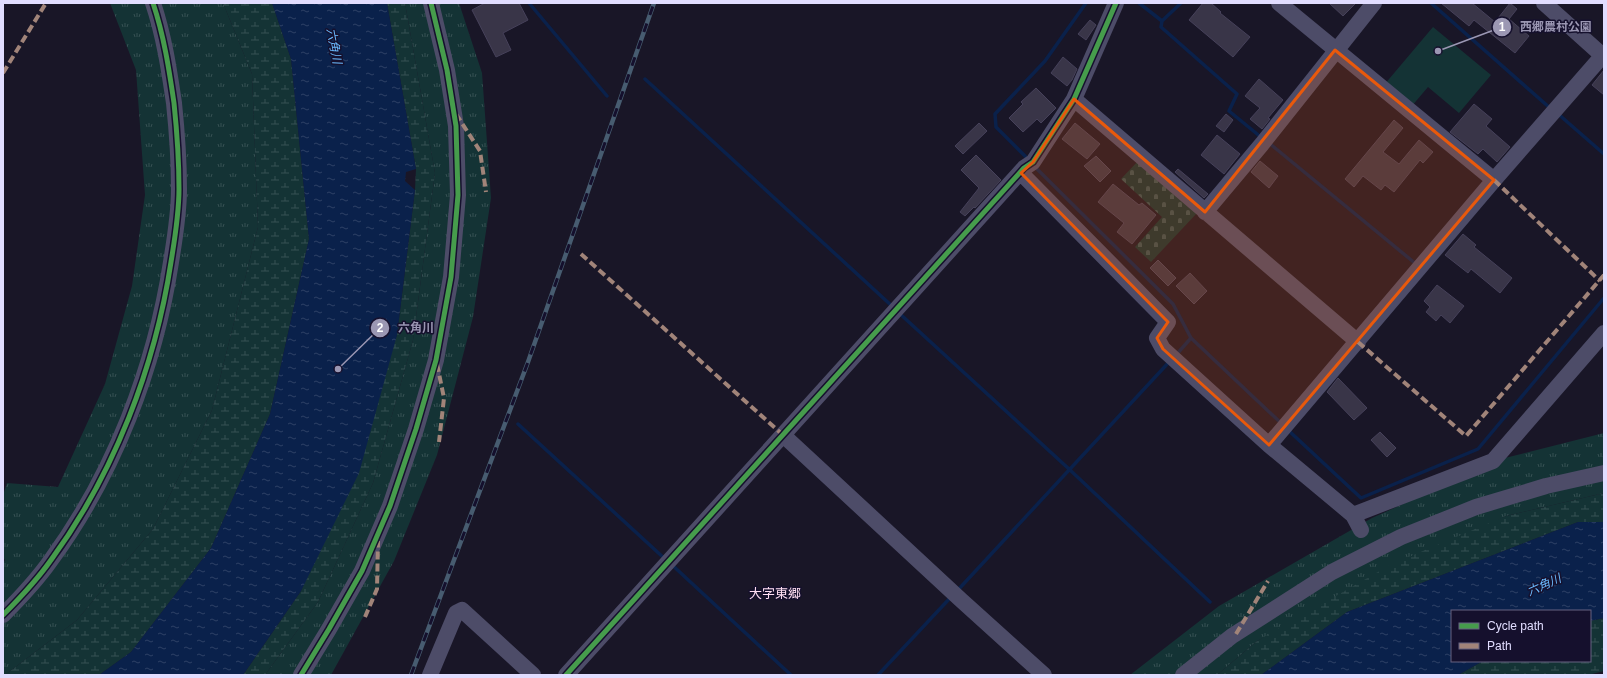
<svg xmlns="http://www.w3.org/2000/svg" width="1607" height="678" font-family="Helvetica,'Noto Sans JP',sans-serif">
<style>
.grass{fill:url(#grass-tufts)}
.wetland{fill:url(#wetland-marsh)}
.cemetery{fill:url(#cemetery-stones)}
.green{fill:#143335}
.water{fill:url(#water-ripples)}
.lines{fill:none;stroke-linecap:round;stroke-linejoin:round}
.stream{stroke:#0a214b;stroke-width:3.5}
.building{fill:#393548;stroke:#46415a}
.minor{stroke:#4d4c68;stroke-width:16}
.rail-casing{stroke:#475c70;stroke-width:4.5}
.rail{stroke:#15102d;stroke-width:3;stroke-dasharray:9;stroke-linecap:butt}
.quiet{stroke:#a18479;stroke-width:4;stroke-dasharray:8 4;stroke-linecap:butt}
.cycleway-casing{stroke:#15102d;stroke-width:8}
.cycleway{stroke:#469c4c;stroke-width:5}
.marked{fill:#e8590c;fill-opacity:0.2;stroke:#e8590c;stroke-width:3;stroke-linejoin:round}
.labels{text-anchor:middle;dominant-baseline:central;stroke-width:3;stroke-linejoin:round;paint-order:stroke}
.water-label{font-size:12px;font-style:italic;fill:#6bbbff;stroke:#15102d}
.quarter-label{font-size:13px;fill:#ffdff3;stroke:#15102d}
.leader{fill:none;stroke:#9b97b3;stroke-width:1.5}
.callout-dot{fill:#9b97b3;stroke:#15102d;stroke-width:1.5}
.mark-label{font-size:12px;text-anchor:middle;font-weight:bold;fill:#fff}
.callout-label{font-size:12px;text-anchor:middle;font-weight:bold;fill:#9b97b3;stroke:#15102d;stroke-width:3;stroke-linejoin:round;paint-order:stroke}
</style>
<defs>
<pattern id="grass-tufts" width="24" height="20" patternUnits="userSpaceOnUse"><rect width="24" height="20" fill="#143335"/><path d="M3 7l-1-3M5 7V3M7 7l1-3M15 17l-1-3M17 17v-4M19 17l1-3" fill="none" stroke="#365053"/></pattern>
<pattern id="wetland-marsh" width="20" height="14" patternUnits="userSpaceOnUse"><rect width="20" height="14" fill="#143335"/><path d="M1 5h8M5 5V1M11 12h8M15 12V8" fill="none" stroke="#365053"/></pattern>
<pattern id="cemetery-stones" width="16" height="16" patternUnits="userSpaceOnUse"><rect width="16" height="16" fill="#143335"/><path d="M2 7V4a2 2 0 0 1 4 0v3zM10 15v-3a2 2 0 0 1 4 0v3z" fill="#365053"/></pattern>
<pattern id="water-ripples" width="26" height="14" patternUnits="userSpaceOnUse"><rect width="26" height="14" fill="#0a214b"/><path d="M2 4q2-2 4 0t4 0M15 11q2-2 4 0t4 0" fill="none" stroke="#2d4166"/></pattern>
</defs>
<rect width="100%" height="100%" fill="#191627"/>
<path class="grass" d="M110,3h113l29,71 6,153 -46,183 -59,119 -76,91 -72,55h-2v-112l2,-3 -2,-3v-62l4,-12 51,4 47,-103 27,-98 13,-91 -9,-125z
M405,3h54l23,70 9,125 -18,119 -36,138 -43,106 -63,114h-66l53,-73 55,-119 40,-143 22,-167z
M1604,433v60l-98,23 -249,125 -40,34h-87l89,-69 153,-88 133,-60z"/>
<path class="wetland" d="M223,3h49l19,56 18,180 -39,175 -59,134 -80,104 -32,23h-94l72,-55 76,-91 59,-119 46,-183 -6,-153z
M387,3h18l30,170 -22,167 -40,143 -55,119 -53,73h-22l58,-84 96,-256 18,-145 1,-21z
M1604,493v29h-26l-231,90 -86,63h-44l40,-34 135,-77 114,-48z
M1604,618v53l-16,4h-130l25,-14h107v-40z"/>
<path class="cemetery" d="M1139,160l58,53 -46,49 -16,-15 27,-30 -41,-38z"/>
<path class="green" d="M1433,27l58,48 -32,38 -31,-26 -17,20 -27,-22z"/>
<path class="water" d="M272,3h115l29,166 -10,3 -1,9 10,9 -18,145 -38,138 -58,118 -58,84h-144l32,-23 80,-104 59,-134 39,-175 -18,-180z
M1578,522h26v96l-14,3v-10h-138v50h31l-25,14h-197l86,-63z"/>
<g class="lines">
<path class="stream" d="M529,3l78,93
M1139,3l23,18 19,-18
M1431,3l119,105
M1162,21l-1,6 76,67 -8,17 33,27
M645,79l248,228
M1557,113l47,41
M1269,143l147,121
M1029,160l-33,-33 -1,-13 50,-53 41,-58
M1034,166l139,138 18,34 91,86
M899,313l170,156 141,133
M1176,355l15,-17
M518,424l147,135
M1288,430l73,68 117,-49 126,-151
M671,564l120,111
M957,591l213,-230
M878,675l73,-78"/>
</g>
<path class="building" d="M485,3h34l9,17 -25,13 8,17 -15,7 -24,-47z
M1203,3h8l10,9 -1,1 30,24 -17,20 -44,-37z
M1329,3h27l-13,13z
M1441,3h31l23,19 15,-19 7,6 -8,10 20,17 -14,17 -41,-33 -5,6z
M1090,20l6,5 -10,15 -8,-6z
M1063,57l14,12 -5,11 -5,6 -16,-13z
M1604,70v25l-12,-10z
M1259,79l24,21 -15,18 2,1 -8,10 -12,-10 10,-11 -15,-12z
M1036,88l20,20 -15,15 -4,-4 -14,13 -14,-14 14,-14 -2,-2z
M1474,104l18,15 -6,7 24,21 -13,15 -14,-13 -5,5 -28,-22z
M1226,114l7,6 -9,12 -8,-6z
M1394,120l9,8 -20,24 16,12 20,-24 14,12 -10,11 -3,-3 -26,32 -9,-7 -4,5 -18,-14 -9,11 -9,-8z
M979,123l8,8 -24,23 -8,-8z
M1075,123l25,21 -13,15 -25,-20z
M1217,135l23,19 -16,20 -23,-19z
M976,155l25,25 -26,28 -1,-1 -9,9 -5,-4 19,-24 -18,-18z
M1096,156l15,15 -11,11 -16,-16z
M1260,161l18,15 -9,12 -18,-16z
M1178,169l30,25 -4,4 -29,-26z
M1113,184l26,21 3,-2 14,12 -24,29 -15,-12 7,-9 -26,-21z
M1463,234l13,11 -2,2 38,31 -12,15 -29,-24 -3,4 -23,-18z
M1158,260l18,18 -8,8 -18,-18z
M1190,273l17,18 -13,13 -18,-18z
M1437,285l27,21 -14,17 -9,-8 -5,6 -10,-9 4,-5 -6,-6z
M1338,378l29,30 -13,12 -27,-28z
M1380,432l16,16 -9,9 -16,-17z"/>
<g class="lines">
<path class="minor" d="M1279,3l215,177
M1544,3l59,53
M1074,99l284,243
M1021,173l147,149 -11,16 6,11 106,96 84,70 8,15
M1205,212l57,-68 112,-141
M783,435l178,165 83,75
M1269,445l225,-265 110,-126
M1353,515l140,-54 111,-128
M3,615c17,-17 34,-35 48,-55 63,-86 104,-193 120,-298 4,-24 8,-49 8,-73 0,-29 -2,-57 -5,-86 -5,-34 -10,-67 -21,-100
M301,675l28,-46 33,-58 28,-65 26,-77 20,-69 15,-83 7,-82 -2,-69 -9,-56 -16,-67
M430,675l26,-62 6,-3 71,65
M566,675l458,-507 9,-6 41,-63 42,-96
M1183,675l49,-39 100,-64 69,-35 75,-30 70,-21 58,-13"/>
<g class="rail-casing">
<path id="rail" d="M411,675l117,-313 126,-359"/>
</g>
<use href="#rail" class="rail"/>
<path class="quiet" d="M3,73l43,-70
M456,114l24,37 6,41
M1494,180l106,101
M581,254l202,181
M1358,342l108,94 138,-161
M437,364l7,34 -5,44
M365,617l12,-28 1,-48
M1236,634l32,-53"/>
<g class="cycleway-casing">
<path id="cycleway" d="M3,615c17,-17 34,-35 48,-55 63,-86 104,-193 120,-298 4,-24 8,-49 8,-73 0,-29 -2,-57 -5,-86 -5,-34 -10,-67 -21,-100
M301,675l28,-46 33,-58 28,-65 26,-77 20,-69 15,-83 7,-82 -2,-69 -9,-56 -16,-67
M566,675l458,-507 9,-6 41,-63 42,-96"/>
</g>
<use href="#cycleway" class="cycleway"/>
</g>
<path class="marked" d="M1335,50l159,130 -225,265 -106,-96 -6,-11 11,-16 -147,-149 12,-11 41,-63 131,113z"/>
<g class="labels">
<g class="water-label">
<text transform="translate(334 46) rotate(79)">六角川</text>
<text transform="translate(1544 585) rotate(-24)">六角川</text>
</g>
<g class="quarter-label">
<text x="775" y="593">大字東郷</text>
</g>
</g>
<path class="leader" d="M1438 51L1502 27M338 369L380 328"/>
<g class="callout-dot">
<circle cx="1438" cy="51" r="4"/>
<circle cx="338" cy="369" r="4"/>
<circle cx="1502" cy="27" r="10"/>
<circle cx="380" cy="328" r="10"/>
</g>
<g class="mark-label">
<text x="1502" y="31">1</text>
<text x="380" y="332">2</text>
</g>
<g class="callout-label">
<text x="1556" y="31">西郷農村公園</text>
<text x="416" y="332">六角川</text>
</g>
<rect width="1607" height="678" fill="none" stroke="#e1ddff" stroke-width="8"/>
<rect x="1451" y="610" width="140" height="52" fill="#15102d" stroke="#676281"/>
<rect x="1459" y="623" width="20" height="6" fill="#469c4c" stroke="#676281"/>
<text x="1487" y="630" font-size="12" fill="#e1ddff">Cycle path</text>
<rect x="1459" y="643" width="20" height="6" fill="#a18479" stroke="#676281"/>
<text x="1487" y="650" font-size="12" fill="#e1ddff">Path</text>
</svg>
